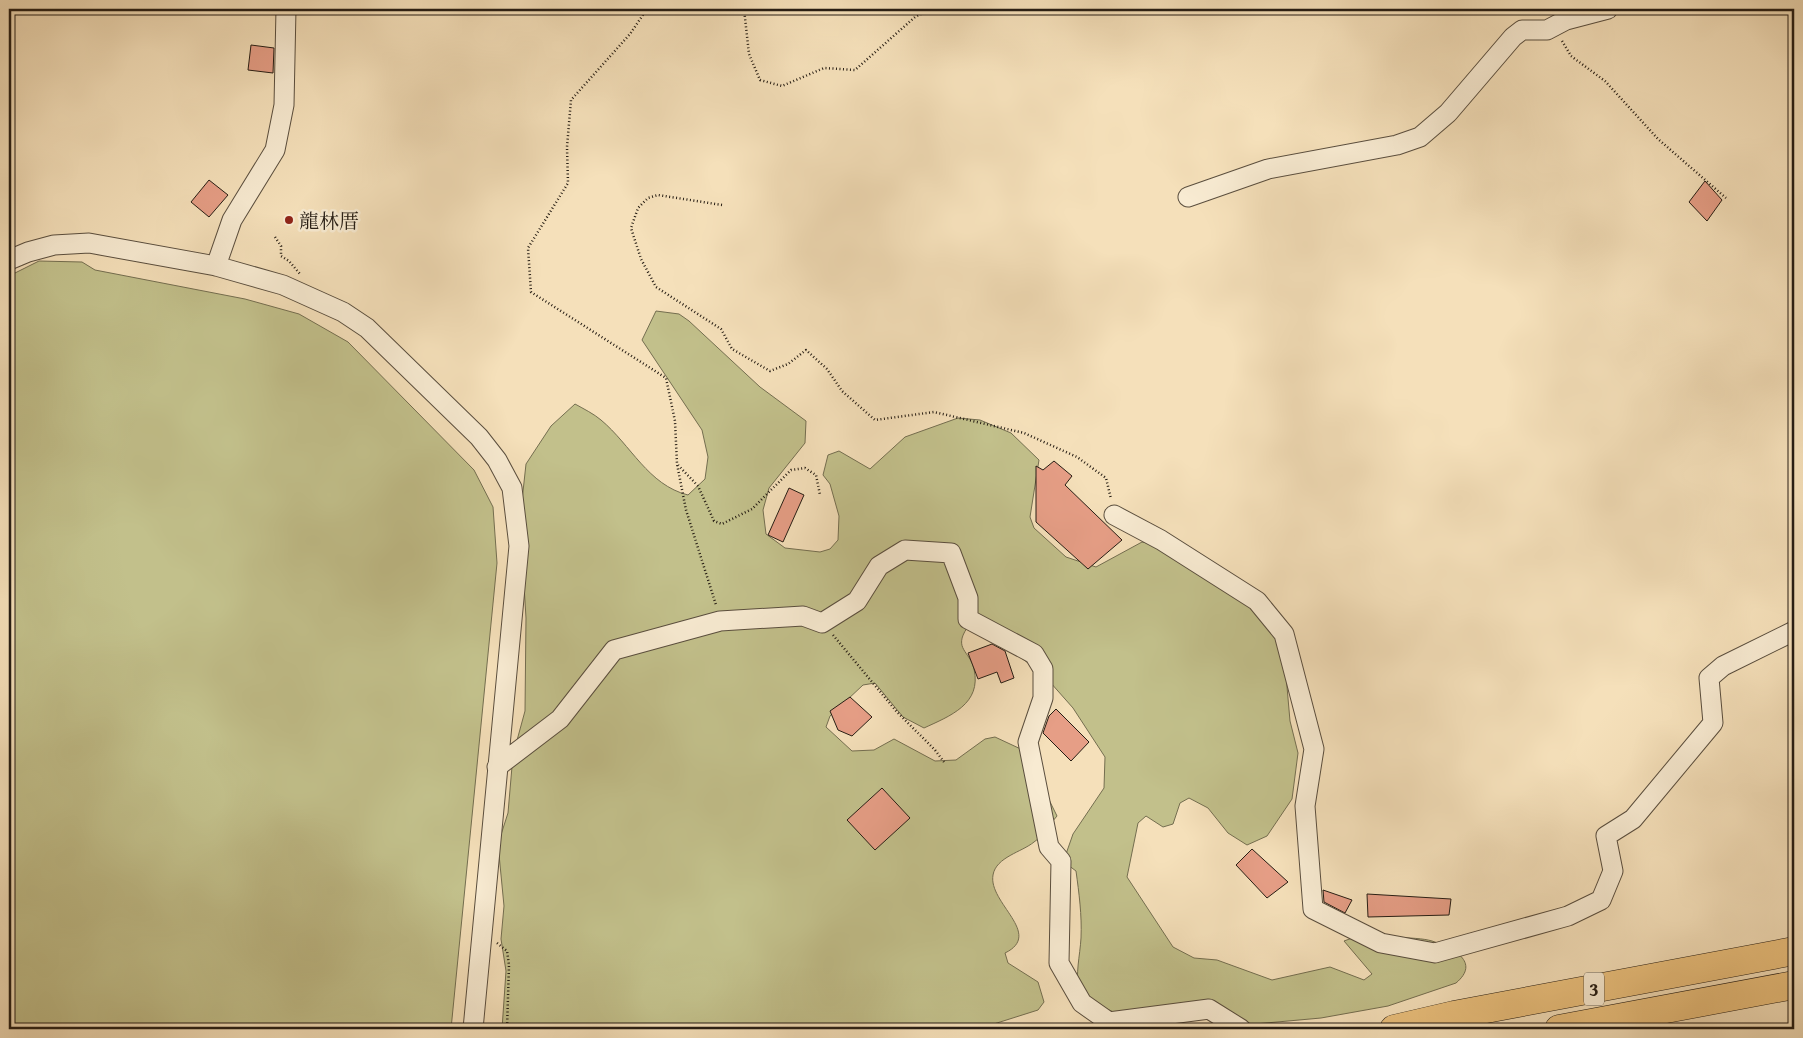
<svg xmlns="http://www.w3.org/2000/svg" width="1803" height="1038" font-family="'Gentium Book Plus','Noto Serif TC',serif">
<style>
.green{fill:#c2c08b;stroke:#746e50}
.building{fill:#e69e86;stroke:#261d14}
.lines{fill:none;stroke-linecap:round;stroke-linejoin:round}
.minor-casing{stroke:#5a4e3e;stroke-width:21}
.highway-casing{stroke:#261d14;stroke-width:29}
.path{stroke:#261d14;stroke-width:2.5;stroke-dasharray:1 2.5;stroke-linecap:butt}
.minor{stroke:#f8ebd2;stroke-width:19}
.highway{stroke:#eac07d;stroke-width:28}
.poi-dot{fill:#8f2418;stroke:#f8ebd2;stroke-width:2}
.labels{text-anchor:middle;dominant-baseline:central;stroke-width:5;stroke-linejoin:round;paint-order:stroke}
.shield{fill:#f8ebd2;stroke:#655b4d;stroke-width:1}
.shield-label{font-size:19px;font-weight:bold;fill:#261d14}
.poi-label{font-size:20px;fill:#261d14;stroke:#f8ebd2;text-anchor:start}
</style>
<rect width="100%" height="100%" fill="#f5e0ba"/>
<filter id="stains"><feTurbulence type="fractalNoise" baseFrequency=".004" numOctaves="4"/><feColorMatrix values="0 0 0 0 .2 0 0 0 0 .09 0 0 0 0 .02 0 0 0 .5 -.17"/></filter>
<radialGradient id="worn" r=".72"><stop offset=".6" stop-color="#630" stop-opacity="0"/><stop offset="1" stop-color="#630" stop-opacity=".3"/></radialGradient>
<path class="green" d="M39,261l43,1 13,8 150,29 54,15 49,28 126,128 19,37 4,56 -46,466h-442v-753z
M656,311l23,3 10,7 71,66 46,34 -1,22 -36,45 -6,22 3,24 19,14 35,4 10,-3 8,-9 1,-24 -9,-32 -7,-9 5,-20 11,-4 31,18 35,-32 53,-19 22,2 31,13 28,27 -9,57 4,11 32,29 30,10 46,-25 11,2 87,52 26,25 14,21 5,22 5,57 8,32 -6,46 -25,37 -20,9 -19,-12 -20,-25 -19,-10 -9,5 -7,21 -10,3 -17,-11 -8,7 -11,54 46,70 21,11 23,2 55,20 58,-13 34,13 8,-6 -28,-33 11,-4c18,1 61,-1 77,4 21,7 49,21 24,42l-68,23 -67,12 -77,7 -63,-21 -54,14 -29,-13 -19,-13c-4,-18 1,-36 2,-54 1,-23 -2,-45 -5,-67l-8,-6 -2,-11 7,-20 31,-46 1,-31 -32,-49 -31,-35 -46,-33 -29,-12c-14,21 3,23 7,41 8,35 -24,47 -50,59l-21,-11 -28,-34 -12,2 -33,31 -4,11 26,24 22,-1 20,-11 41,22 21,-1 29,-21 10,-2 30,14 32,65c-7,8 -14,20 -23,26 -12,10 -38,15 -41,33 -5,28 51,59 12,78l3,10 30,19 6,20 -6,8 -60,19h-476l4,-58 -5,-32 3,-33 -6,-62 10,-31 5,-58 12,-44 1,-93 -6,-99 6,-55 25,-38 24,-22c9,5 19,10 26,16 30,25 47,65 87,75l17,-16 3,-22 -6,-27 -60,-90z"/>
<path class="building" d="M251,45l23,3 -1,25 -25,-3z
M209,180l19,15 -19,22 -18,-15z
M1705,181l17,19 -15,21 -18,-19z
M1054,461l18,15 -7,9 57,55 -34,29 -52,-47v-56l7,4z
M789,488l15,7 -21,47 -15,-7z
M992,644l13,7 9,27 -13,5 -4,-11 -19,7 -10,-26z
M850,697l22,20 -20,19 -14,-6 -8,-19z
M1056,709l33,33 -18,19 -28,-28 6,-17z
M882,788l28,30 -35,32 -28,-30z
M1252,849l36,33 -21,16 -31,-33z
M1323,890l29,10 -7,13 -21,-11z
M1367,894l84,5 -2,16 -81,2z"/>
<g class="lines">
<g class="minor-casing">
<path id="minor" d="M1188,197l80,-28 129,-24 23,-8 28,-24 65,-76 9,-7h25l19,-10 42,-11
M9,260l19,-8 26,-7 35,-2 127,23 67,19 60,27 24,16 112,109 18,23 15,28 7,58 -46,483
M216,266l16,-46 43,-70 9,-45 2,-96
M1114,515l47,25 96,61 27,33 30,115 -9,57 8,103 68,34 54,10 133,-37 33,-16 12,-29 -7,-35 27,-17 80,-96 -4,-45 14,-12 71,-35
M497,767l63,-48 54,-69 106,-29 83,-5 19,7 35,-22 22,-35 26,-16 46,3 17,45v21l66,35 9,15v29l-15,44 21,105 12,14 -2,102 23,40 27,19 100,-13 32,20"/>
</g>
<g class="highway-casing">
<path id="highway" d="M1394,1029l60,-14 340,-64
M1559,1029l235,-44"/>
</g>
<path class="path" d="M647,9l-17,25 -59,66 -4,47 1,36 -40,65 3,44 135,86 9,43 2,43 9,46 30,95
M744,9l5,45 11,26 22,6 42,-18 31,2 60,-53 16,-8
M1562,41l9,15 34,25 53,58 68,59
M722,205l-64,-10 -10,3 -10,10 -7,20 10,31 15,28 65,42 11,20 38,22 18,-7 18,-14 21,19 15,22 33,29 59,-8 90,21 53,24 29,21 5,21
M275,237l6,9v10l8,5 11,13
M678,465l20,21 16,35 8,3 30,-15 39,-39 14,-2 11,7 4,20
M833,635l64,77 38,38 9,12
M497,943l10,8 2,14 -2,64"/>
<use href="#minor" class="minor"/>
<use href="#highway" class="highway"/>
</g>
<circle class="poi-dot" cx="289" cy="220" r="5"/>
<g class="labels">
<rect class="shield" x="1584" y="972.5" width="20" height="33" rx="4"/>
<g class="shield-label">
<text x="1594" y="989">3</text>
</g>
<g class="poi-label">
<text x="299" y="220">龍林厝</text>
</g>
</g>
<rect width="1803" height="1038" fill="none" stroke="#f5e0ba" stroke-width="30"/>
<rect x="10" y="10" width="1783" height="1018" fill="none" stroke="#261d14" stroke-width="2.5"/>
<rect x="15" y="15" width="1773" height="1008" fill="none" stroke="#261d14"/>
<rect width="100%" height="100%" filter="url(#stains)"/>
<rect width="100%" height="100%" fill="url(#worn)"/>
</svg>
